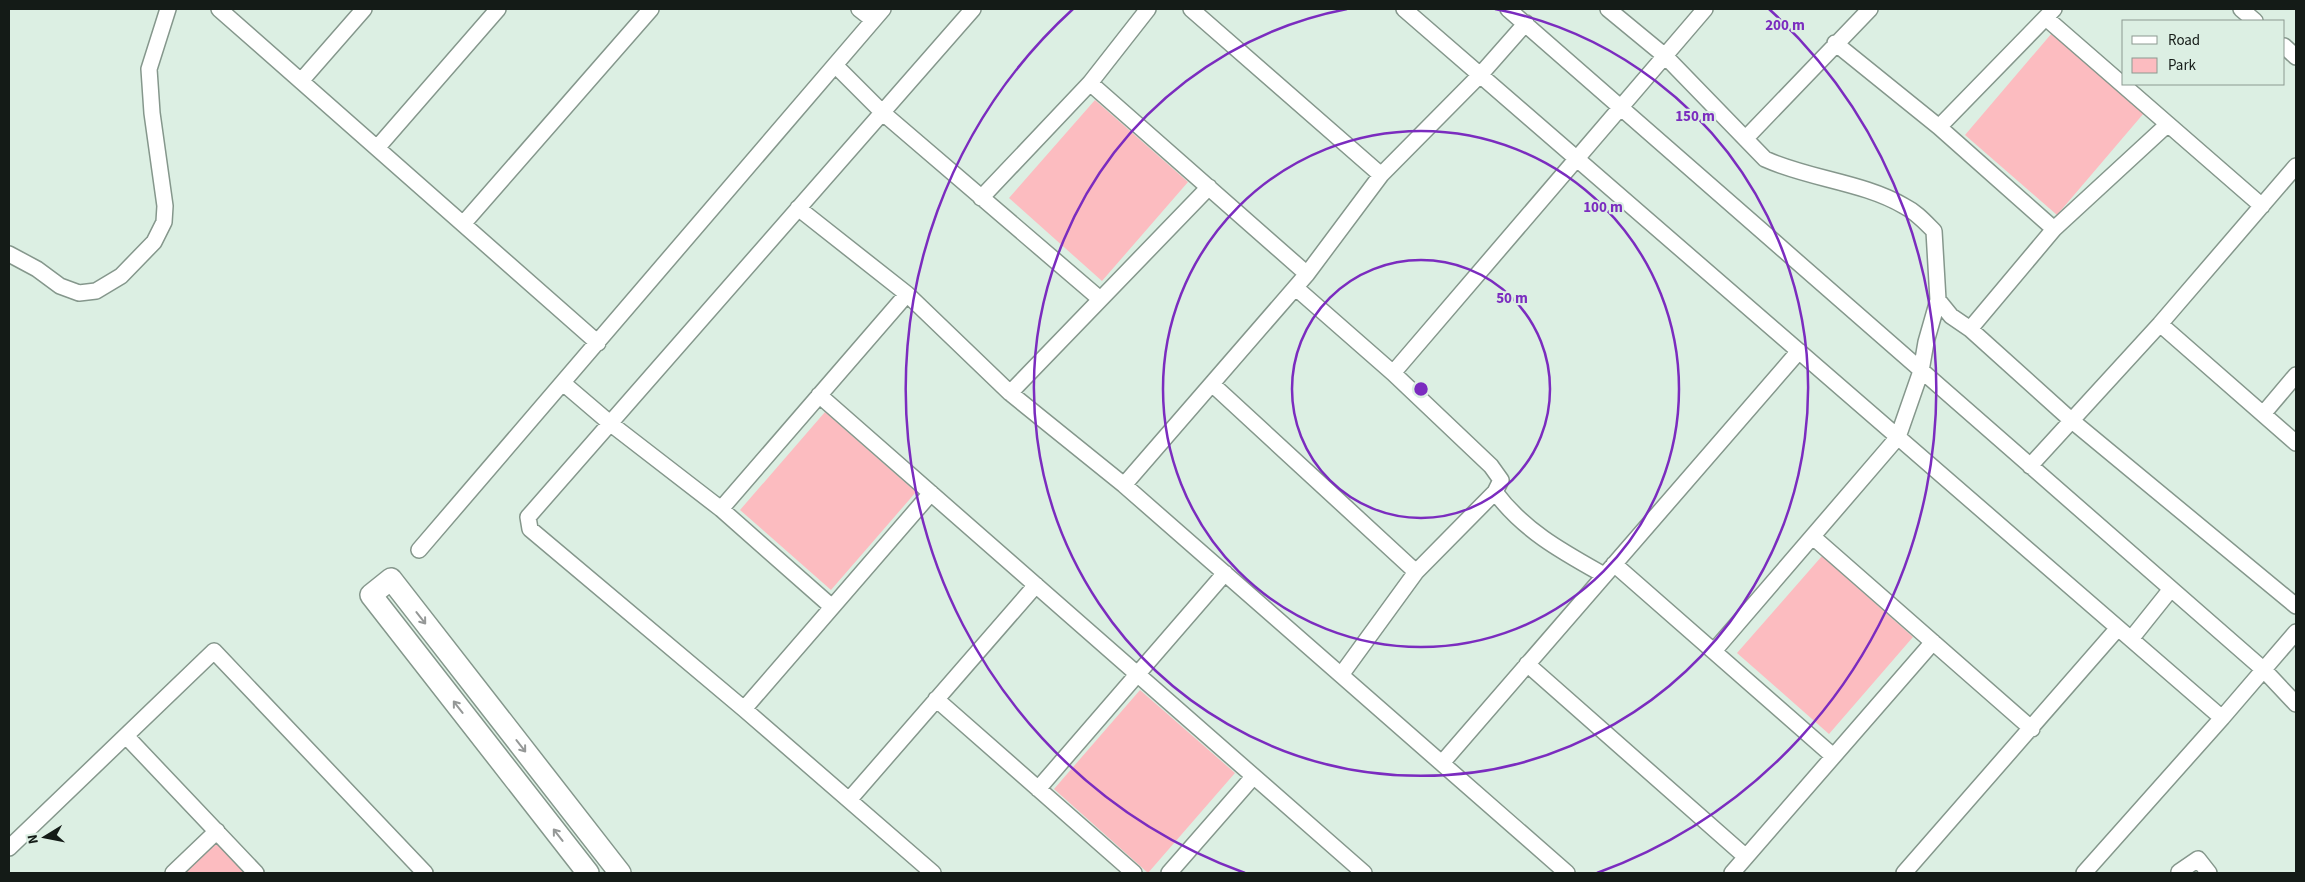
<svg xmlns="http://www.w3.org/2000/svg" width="2305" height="882" font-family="'Source Sans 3',sans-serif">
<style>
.green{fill:#fcbcc0}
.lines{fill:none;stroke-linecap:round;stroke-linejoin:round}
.street-casing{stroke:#85978c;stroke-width:18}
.secondary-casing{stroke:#85978c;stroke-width:24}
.street{stroke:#fff;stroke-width:15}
.secondary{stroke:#fff;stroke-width:21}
.oneway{stroke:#959897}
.ring{fill:none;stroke:#7b2cbf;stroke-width:2.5}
.centre{fill:#7b2cbf;stroke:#dcefe3;stroke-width:2.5}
.ring-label{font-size:15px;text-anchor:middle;font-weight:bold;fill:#7b2cbf;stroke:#dcefe3;stroke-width:4.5;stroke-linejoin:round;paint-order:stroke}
</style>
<rect width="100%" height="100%" fill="#dcefe3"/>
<path class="green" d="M2052,33l92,80 -87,102 -92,-80z
M1095,100l93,82 -86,99 -93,-83z
M825,412l91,80 -85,98 -91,-80z
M1822,556l91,81 -84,97 -92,-81z
M1140,690l95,83 -87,100 -94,-84z
M218,842l30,31h-63z"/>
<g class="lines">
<g class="street-casing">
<path id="street" d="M219,9l379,334
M859,9l14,11
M1191,9l190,166
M1404,9l818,709 -138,155
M1508,9l756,661 32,34
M1608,9l57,47 100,103c44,20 98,23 139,47 12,6 20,15 30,25l4,69 13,16 19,13 101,91 225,186
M2241,9l14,12
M2046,18l216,188
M1835,43l104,84 115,102
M2284,46l12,11
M835,65l48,48 217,186
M301,81l63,-72
M1090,83l217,191
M1939,127l115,-118
M1746,138l124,-129
M377,148l121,-139
M981,198l109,-115 58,-74
M798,208l109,86 103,99 114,92 443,388
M463,224l188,-215
M9,254l28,15 23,17 19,7 17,-2 25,-15 33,-34 10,-20 1,-16 -13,-93 -3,-44 19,-60
M1296,288l97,85 98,93 10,14 -6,12 -79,80 -75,103
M2160,324l136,119
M1970,329l84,-100 114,-105
M1393,373l312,-364
M563,383l48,41 110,85 111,98
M1212,384l204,188
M1010,393l199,-206
M819,395l545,478
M2263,414l33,-39
M2030,466l130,-142 136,-158
M1124,485l183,-211 74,-99 100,-101 45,-51
M1495,492c29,39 68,60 109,83
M721,509l186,-215
M1813,537l219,192
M419,550l464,-541
M1614,564l219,192
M2131,639l40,-50
M1714,651l184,-214 23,-66 5,-29 12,-42
M1527,664l219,193
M936,699l198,174
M744,709l187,-216
M2222,718l74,-86
M126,736l130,137
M1442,763l357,-412
M1038,789l187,-216
M849,800l187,-215
M9,848l205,-197 211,222
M2179,872l19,-13 11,14
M173,873l44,-42
M933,873l-189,-164 -214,-180 -2,-12 445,-508
M1169,873l84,-96
M1732,873l201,-231
M1904,873l214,-245"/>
</g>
<g class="secondary-casing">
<path id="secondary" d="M588,873l-217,-278 20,-16 229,294"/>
</g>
<use href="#street" class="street"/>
<use href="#secondary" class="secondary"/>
</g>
<defs><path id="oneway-shaft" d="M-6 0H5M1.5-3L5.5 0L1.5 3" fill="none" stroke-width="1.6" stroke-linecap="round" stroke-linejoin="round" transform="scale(1.25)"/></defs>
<g class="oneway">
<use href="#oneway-shaft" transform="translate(421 618) rotate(52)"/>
<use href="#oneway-shaft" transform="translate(458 707) rotate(-128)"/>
<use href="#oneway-shaft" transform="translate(521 746) rotate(52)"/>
<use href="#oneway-shaft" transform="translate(558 835) rotate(-128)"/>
</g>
<g class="ring">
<circle cx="1421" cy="389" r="129"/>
<circle cx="1421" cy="389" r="258"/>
<path d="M1495 9A387 387 0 1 1 1347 9"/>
<path d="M1245 873A515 515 0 0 1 1073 9M1769 9A515 515 0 0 1 1597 873"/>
</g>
<circle cx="1421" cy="389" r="8" class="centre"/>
<g class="ring-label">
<text x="1785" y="30">200 m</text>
<text x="1695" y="121">150 m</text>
<text x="1603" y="212">100 m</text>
<text x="1512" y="303">50 m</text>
</g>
<rect width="2305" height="882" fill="none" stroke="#141b17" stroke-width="20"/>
<rect x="2122" y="20" width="162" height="65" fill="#dcefe3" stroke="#8c9a91"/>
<rect x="2132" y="36" width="25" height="8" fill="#ffffff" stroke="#8c9a91"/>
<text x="2168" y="45" font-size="15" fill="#141b17">Road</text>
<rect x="2132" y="58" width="25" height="15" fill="#fcbcc0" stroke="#8c9a91"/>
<text x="2168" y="70" font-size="15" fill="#141b17">Park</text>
<g transform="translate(45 837) rotate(260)" stroke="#dcefe3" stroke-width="4" paint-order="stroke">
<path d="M0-4L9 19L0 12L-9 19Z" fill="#141b17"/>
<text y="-8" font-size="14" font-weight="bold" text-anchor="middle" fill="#141b17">N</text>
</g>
</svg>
